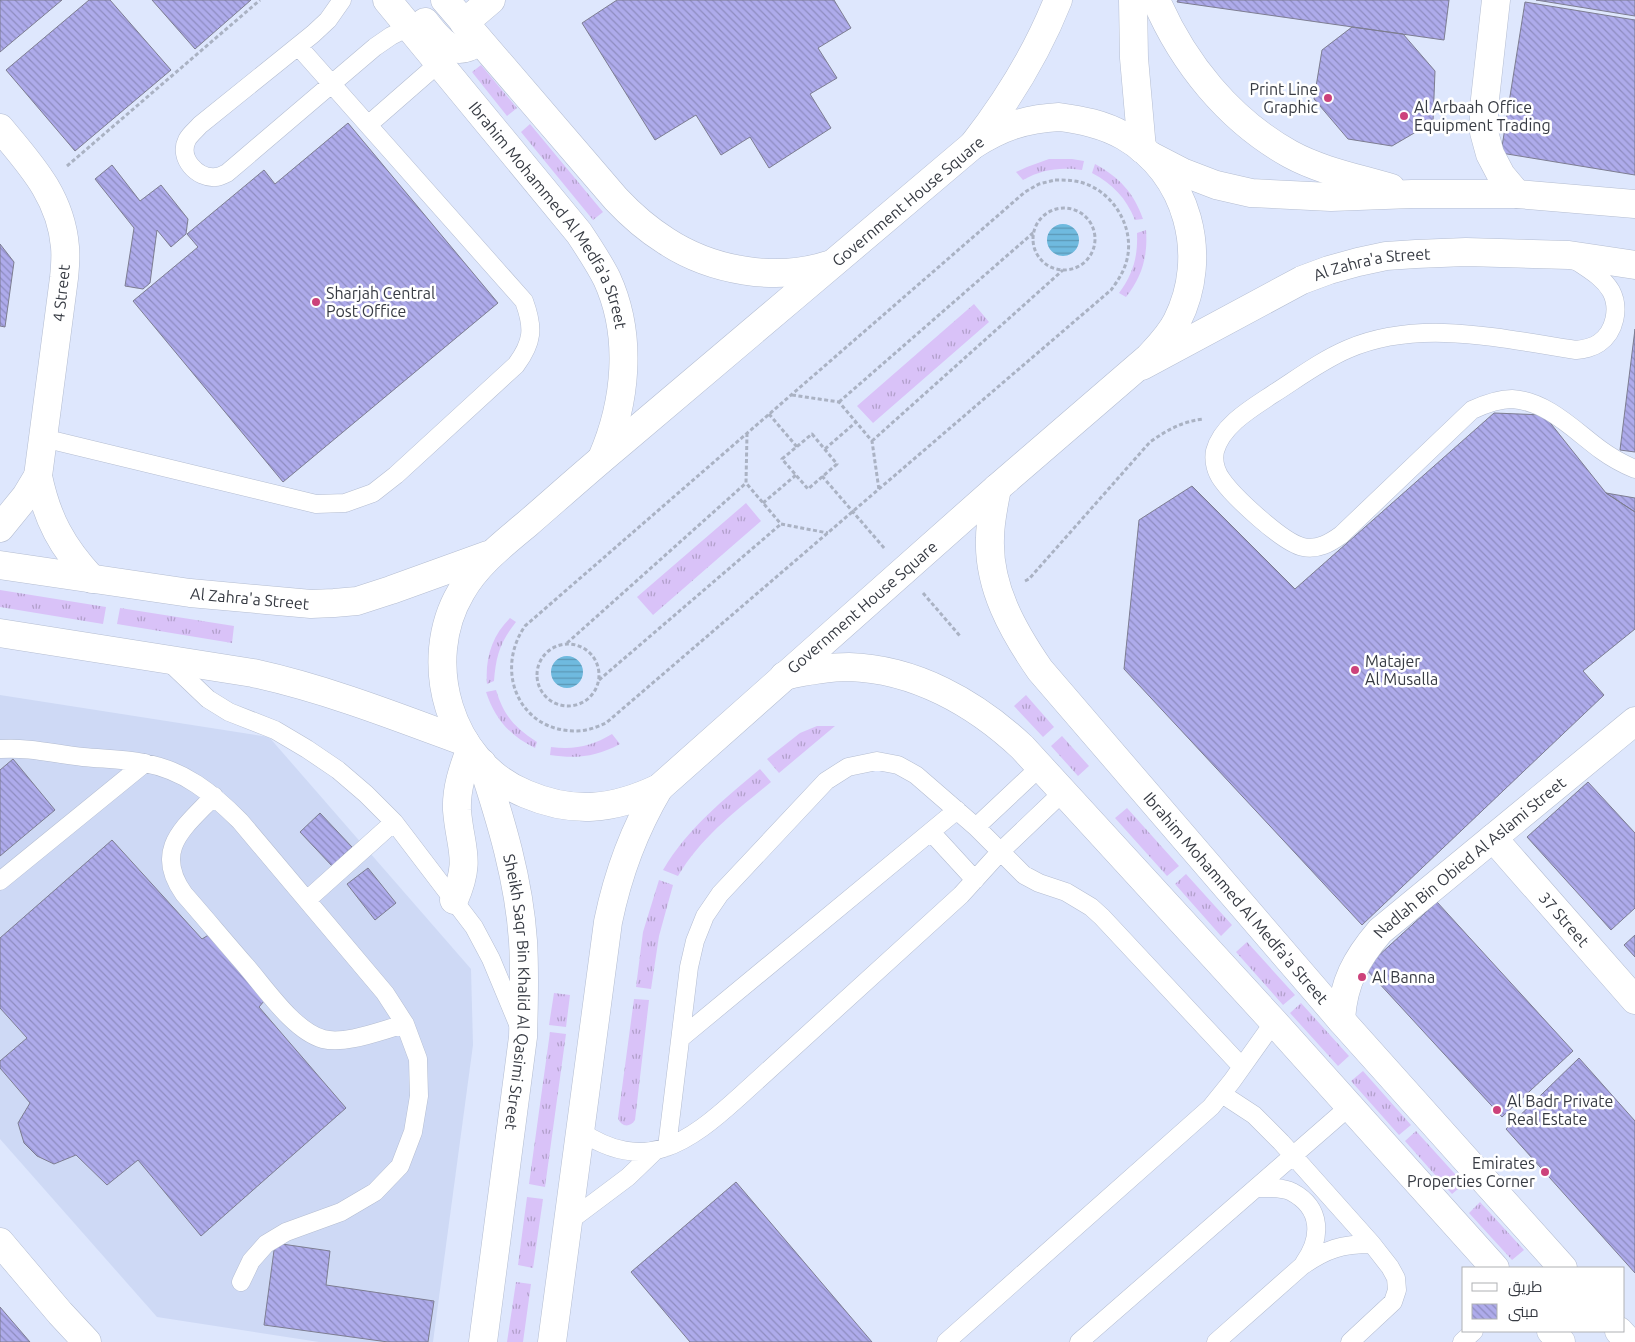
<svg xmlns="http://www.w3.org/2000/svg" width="1635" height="1342" font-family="Ubuntu,Cairo,sans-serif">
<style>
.built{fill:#ced9f5}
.grass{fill:url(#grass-tufts)}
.water{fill:url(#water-rules)}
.building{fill:url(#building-back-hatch);stroke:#7d7d91}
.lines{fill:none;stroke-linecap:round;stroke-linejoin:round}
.service-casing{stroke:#b4bdd1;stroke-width:19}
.minor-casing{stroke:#b4bdd1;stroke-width:29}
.tertiary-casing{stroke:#b4bdd1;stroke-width:29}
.secondary-casing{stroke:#b4bdd1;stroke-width:29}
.primary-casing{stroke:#b4bdd1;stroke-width:29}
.path{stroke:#aab2c3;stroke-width:3;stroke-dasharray:4 2.5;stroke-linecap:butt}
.service{stroke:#fff;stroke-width:18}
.minor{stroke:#fff;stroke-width:28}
.tertiary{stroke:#fff;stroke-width:28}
.secondary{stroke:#fff;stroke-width:28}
.primary{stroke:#fff;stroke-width:28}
.poi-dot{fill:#cc427b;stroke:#fff;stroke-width:2}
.labels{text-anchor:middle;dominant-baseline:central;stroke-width:5;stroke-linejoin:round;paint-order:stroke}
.poi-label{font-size:16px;fill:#373b43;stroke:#fff;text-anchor:start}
.street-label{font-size:16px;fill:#373b43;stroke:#fff}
</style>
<defs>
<pattern id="grass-tufts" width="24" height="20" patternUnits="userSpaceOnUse" patternTransform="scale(1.25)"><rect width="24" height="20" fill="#d9c2f8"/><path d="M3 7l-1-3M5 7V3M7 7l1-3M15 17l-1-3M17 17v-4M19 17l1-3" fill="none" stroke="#b19fca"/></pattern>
<pattern id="water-rules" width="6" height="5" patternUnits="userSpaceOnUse" patternTransform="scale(1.25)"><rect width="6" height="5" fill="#6fbadf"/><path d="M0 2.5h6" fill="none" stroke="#5c98b6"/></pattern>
<pattern id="building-back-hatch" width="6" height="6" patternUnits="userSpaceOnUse" patternTransform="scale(1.25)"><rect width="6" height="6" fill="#aeabeb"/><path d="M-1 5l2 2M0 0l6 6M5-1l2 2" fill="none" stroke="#8e8cc0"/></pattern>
</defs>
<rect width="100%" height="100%" fill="#dee7fd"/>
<path class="built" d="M0,695l269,42 202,232 2,76 -40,297h-114l-162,-25 -157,-178z"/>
<path class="grass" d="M481,65l36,43 -10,8 -35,-44z
M530,124l73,88 -10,8 -72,-88z
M1049,159h23l12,2 -2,9c-22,-3 -39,-1 -59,10l-7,-8 11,-5z
M1095,164c24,13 39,29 48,55l-8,1c-9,-22 -22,-36 -43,-47z
M1146,230c2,26 -4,47 -20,67l-7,-4c14,-19 19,-36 18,-60z
M974,304l15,18 -116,101 -16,-17z
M746,503l15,18 -108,94 -16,-18z
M0,590l106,17 -3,17 -103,-17z
M120,608l114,18 -2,17 -115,-19z
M510,618l6,4c-16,20 -20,34 -22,59l-7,3c-2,-26 5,-48 23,-66z
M496,690c8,26 18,37 41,52l-2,6c-25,-12 -40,-29 -49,-56z
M1026,695l28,32 -11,10 -29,-31z
M817,726h18l-56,47 -12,-14 33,-26z
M612,734l8,10c-24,13 -44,15 -70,11l1,-8c24,3 41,-1 61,-13z
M1062,736l27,30 -11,10 -27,-30z
M760,769l11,13c-35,29 -69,54 -93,94l-15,-6c25,-42 60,-70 97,-101z
M1127,808l52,58 -12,10 -52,-58z
M1186,874l46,51 -11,11 -46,-52z
M659,880l14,5 -14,51 -8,53 -15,-2 7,-55z
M1247,942l48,53 -12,10 -47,-53z
M554,993l16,2 -4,32 -17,-2z
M634,999l15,1 -14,120c-5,8 -14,7 -17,-2z
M1301,1003l48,53 -11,10 -48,-53z
M550,1032l16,2 -21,153 -16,-3z
M1363,1071l48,54 -12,10 -48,-54z
M1416,1131l48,53 -12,10 -47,-53z
M527,1197l16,2 -10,69 -15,-3z
M1480,1202l44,48 -12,10 -43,-47z
M516,1282l15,2 -8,58h-16z"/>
<path class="water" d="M1047 240a16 16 0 1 1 32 0a16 16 0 1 1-32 0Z
M551 672a16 16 0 1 1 32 0a16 16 0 1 1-32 0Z"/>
<path class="building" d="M0,0h62l-62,52z
M89,0h21l61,70 -96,81 -69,-81z
M152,0h99l-56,49z
M617,0h217l17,28 -33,20 19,30 -27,16 21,34 -62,40 -19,-31 -29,18 -25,-40 -41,25 -73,-117z
M1178,0h271l-5,40 -267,-38z
M1536,0h99v16z
M1525,2l110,18v155l-134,-22z
M1352,27l51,7 32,37 -2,51 -41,24 -44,-7 -34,-40 8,-49z
M348,123l150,180 -215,179 -150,-181 65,-54 -11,-13 77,-64 11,14z
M112,165l28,36 21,-16 27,34 -2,15 -15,13 -14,-17 -7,53 -7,6 -18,-3 9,-58 -39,-49z
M0,244l14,18 -9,65 -5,-1z
M1635,329v123l-15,-2z
M1494,413l50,2 62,78 29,19v117l-52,42 21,24 -242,230 -238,-256 15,-149 53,-34 103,103z
M1606,493l29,5v14z
M13,759l42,51 -55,46v-86z
M1588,782l47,51v75l-24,22 -84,-93z
M320,813l32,34 -20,19 -32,-34z
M112,840l90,99 13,-8 55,63 -11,13 87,101 -145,128 -63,-76 -31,25 -31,-30 -22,9 -17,-8 -13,-13 -6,-20 12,-20 -30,-35v-7l27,-23 -27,-30v-70z
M368,868l28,35 -21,17 -28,-36z
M1437,902l136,149 -71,66 -137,-149z
M1635,935v22l-11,-12z
M1579,1058l56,63v152l-129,-144z
M736,1182l136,160h-182l-59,-70z
M275,1243l55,8 -4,34 108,16 -6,41h-40l-124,-17z
M0,1307l30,35h-30z"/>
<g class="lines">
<g class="service-casing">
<path id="service" d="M342,0l-14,20 -15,14 -113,91c-4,5 -10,9 -13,15 -9,18 10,39 29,37 3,0 7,-2 11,-4l148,-126 16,-11 18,-9
M368,125l71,-62
M1575,260c13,9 28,17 36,31 9,17 4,41 -12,52 -7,5 -15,6 -23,7 -74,-11 -156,-32 -228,-1 -26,11 -50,29 -75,45 -21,14 -51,31 -58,57 -2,10 1,21 7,29 12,17 61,63 81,67 15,3 27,-4 38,-12l131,-125c13,-6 26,-11 40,-11 35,2 63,32 89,51 11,8 22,14 34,19
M43,438l273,66 29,-1 28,-10 23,-18 120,-110c17,-23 18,-37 8,-64l-226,-255
M166,659l42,40 21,13 46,18 32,19 31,21 28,24 28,28 80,105 17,32 27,65
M0,749c29,-2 55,5 83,8 20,2 41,2 61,6 40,7 68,30 96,58l145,172 20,31 13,35 1,37 -6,36 -13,34 -25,26 -34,20 -55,20 -20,12 -15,17 -10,21
M214,796c-29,31 -62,53 -30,98 21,24 41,48 62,72 20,23 48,65 77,73 23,6 59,-9 82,-15
M976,827l64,-60
M931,832l44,48
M0,881l145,-118
M307,900l87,-78
M681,1038l276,-228
M1222,1094l32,21 27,27 91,102 18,23 6,11 1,12 -4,12 -43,40
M580,1131c65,44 108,12 159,-34l222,-202 39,-43 63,-60
M667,1147l22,-180 6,-26 10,-25 15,-22 106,-113 22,-14 29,-6 21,4 18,10 60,52 48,48 15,8 27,9 25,15 11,10 140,150
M1257,1188c11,0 25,-1 35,4 30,16 30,46 12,71
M568,1222l60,-45 27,-26
M946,1342l265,-235 21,-26 42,-59
M1079,1342l271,-236
M1216,1342l86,-76c24,-17 40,-22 70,-22
M1462,1342l12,-11"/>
</g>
<g class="minor-casing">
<g id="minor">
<path d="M1496,0l-12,108v24l6,22 11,21 16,19"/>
<path d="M464,23l27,-23"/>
<path d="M0,128c31,37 61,69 65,119 1,10 0,21 -1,31l-26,198c9,43 24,71 54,103"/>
<path d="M0,528l26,-32 12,-20"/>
<path id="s1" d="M1493,838l142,162"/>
<path id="s2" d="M1341,1020c2,-37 15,-61 39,-89l255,-210"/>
<path d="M0,1242l60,71 27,29"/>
</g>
</g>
<g class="tertiary-casing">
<path id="tertiary" d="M1133,0l1,58 8,91
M973,145c35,-45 64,-92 85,-145"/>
</g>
<g class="secondary-casing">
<g id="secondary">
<path d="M1156,0c27,63 73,120 134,154 31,17 68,24 101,34"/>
<path d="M1151,156l31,16 34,13 35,8 80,4 81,-3h105l118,10"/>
<path id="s3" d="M1142,366l160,-86 27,-10 29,-8 28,-6 30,-2 50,-2 103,3 66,10"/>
</g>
</g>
<g class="primary-casing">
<g id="primary">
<path id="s4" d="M387,0l192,233c10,15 20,30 28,46 26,57 19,124 -5,179"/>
<path d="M445,0l171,199c15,16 31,30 50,42 46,30 110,41 162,24"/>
<path d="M425,22c15,19 29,38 54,19"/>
<path d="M1059,117c22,3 44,7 65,19 64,37 86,120 53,185 -7,14 -18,25 -28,36l-152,131 -338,300c-46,22 -86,26 -133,6 -77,-31 -106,-133 -65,-202 16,-28 42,-48 66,-68 30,-26 59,-52 89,-77 119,-101 238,-201 357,-302 29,-18 51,-26 86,-28z"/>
<path id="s5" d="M997,488c-3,17 -7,33 -7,50 -2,49 23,93 50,132l301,350 222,248"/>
<path id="s6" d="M0,565l190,28 121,11 23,-1 23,-2 34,-11 97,-35"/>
<path d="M0,633l253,40c73,16 142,43 212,69"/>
<path d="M784,676c22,-5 43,-9 65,-9 66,2 126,36 173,80l252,275 221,246"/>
<path id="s7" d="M482,763c19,58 37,117 41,178 2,32 1,64 0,96l-40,305"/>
<path d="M454,900c18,-41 6,-51 3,-90 -1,-21 6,-41 13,-60"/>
<path d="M1551,1331l10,11"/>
<path d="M1619,1331l10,11"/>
<path d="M552,1342l56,-420c10,-49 26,-92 51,-134"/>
</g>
</g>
<path class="path" d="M67,166l193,-166
M1055,180c11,0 21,0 31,4 30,11 50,47 40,79 -3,10 -9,19 -15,27l-505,433c-9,4 -19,8 -29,8 -58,1 -83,-60 -52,-105l500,-434 14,-8z
M1033 239a31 31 0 1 1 62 0a31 31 0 1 1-62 0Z
M792,395l47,7 33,39 7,49
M839,402l194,-169
M769,414l28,33
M747,433l-1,50 35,41 47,9
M812,434l25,30 -29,25 -26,-30z
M872,441l191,-171
M825,449l31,-27
M822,476l63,73
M763,503l33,-28
M1025,581l4,-2 121,-137c17,-12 33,-21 54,-23
M923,593l37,43
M567,643l179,-160
M537 675a31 31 0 1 1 62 0a31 31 0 1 1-62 0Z
M599,680l182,-156"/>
<use href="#service" class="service"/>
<use href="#minor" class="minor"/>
<use href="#tertiary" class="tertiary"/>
<use href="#secondary" class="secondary"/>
<use href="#primary" class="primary"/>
</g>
<g class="poi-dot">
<circle cx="1328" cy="98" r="5"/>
<circle cx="1404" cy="116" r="5"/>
<circle cx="316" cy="302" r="5"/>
<circle cx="1355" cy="670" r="5"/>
<circle cx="1362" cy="977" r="5"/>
<circle cx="1497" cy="1110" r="5"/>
<circle cx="1545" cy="1172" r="5"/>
</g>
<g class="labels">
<g class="poi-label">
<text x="1318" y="89" text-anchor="end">Print Line<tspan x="1318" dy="18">Graphic</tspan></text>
<text x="1414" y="107">Al Arbaah Office<tspan x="1414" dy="18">Equipment Trading</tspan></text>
<text x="326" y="293">Sharjah Central<tspan x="326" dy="18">Post Office</tspan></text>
<text x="1365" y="661">Matajer<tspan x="1365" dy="18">Al Musalla</tspan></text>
<text x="1372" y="977">Al Banna</text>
<text x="1507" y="1101">Al Badr Private<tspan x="1507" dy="18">Real Estate</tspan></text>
<text x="1535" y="1163" text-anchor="end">Emirates<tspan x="1535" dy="18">Properties Corner</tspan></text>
</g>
<g class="street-label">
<text transform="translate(908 201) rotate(-40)">Government House Square</text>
<text stroke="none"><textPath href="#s4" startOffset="271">Ibrahim Mohammed Al Medfa'a Street</textPath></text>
<text stroke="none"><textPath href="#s3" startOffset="254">Al Zahra'a Street</textPath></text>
<text transform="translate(61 293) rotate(-84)">4 Street</text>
<text stroke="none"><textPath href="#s6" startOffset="252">Al Zahra'a Street</textPath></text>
<text transform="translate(862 607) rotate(-41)">Government House Square</text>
<text stroke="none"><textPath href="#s2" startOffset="215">Nadlah Bin Obied Al Aslami Street</textPath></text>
<text stroke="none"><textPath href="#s5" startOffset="495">Ibrahim Mohammed Al Medfa'a Street</textPath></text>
<text stroke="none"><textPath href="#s1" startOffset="108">37 Street</textPath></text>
<text stroke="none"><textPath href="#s7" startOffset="234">Sheikh Saqr Bin Khalid Al Qasimi Street</textPath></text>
</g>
</g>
<rect x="1462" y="1267" width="162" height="65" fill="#ffffff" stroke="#afb1b4"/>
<rect x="1472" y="1283" width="25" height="8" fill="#ffffff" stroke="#afb1b4"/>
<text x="1508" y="1292" font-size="15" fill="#373b43">طريق</text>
<rect x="1472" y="1304" width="25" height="15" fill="url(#building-back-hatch)" stroke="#afb1b4"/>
<text x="1508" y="1317" font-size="15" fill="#373b43">مبنى</text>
</svg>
